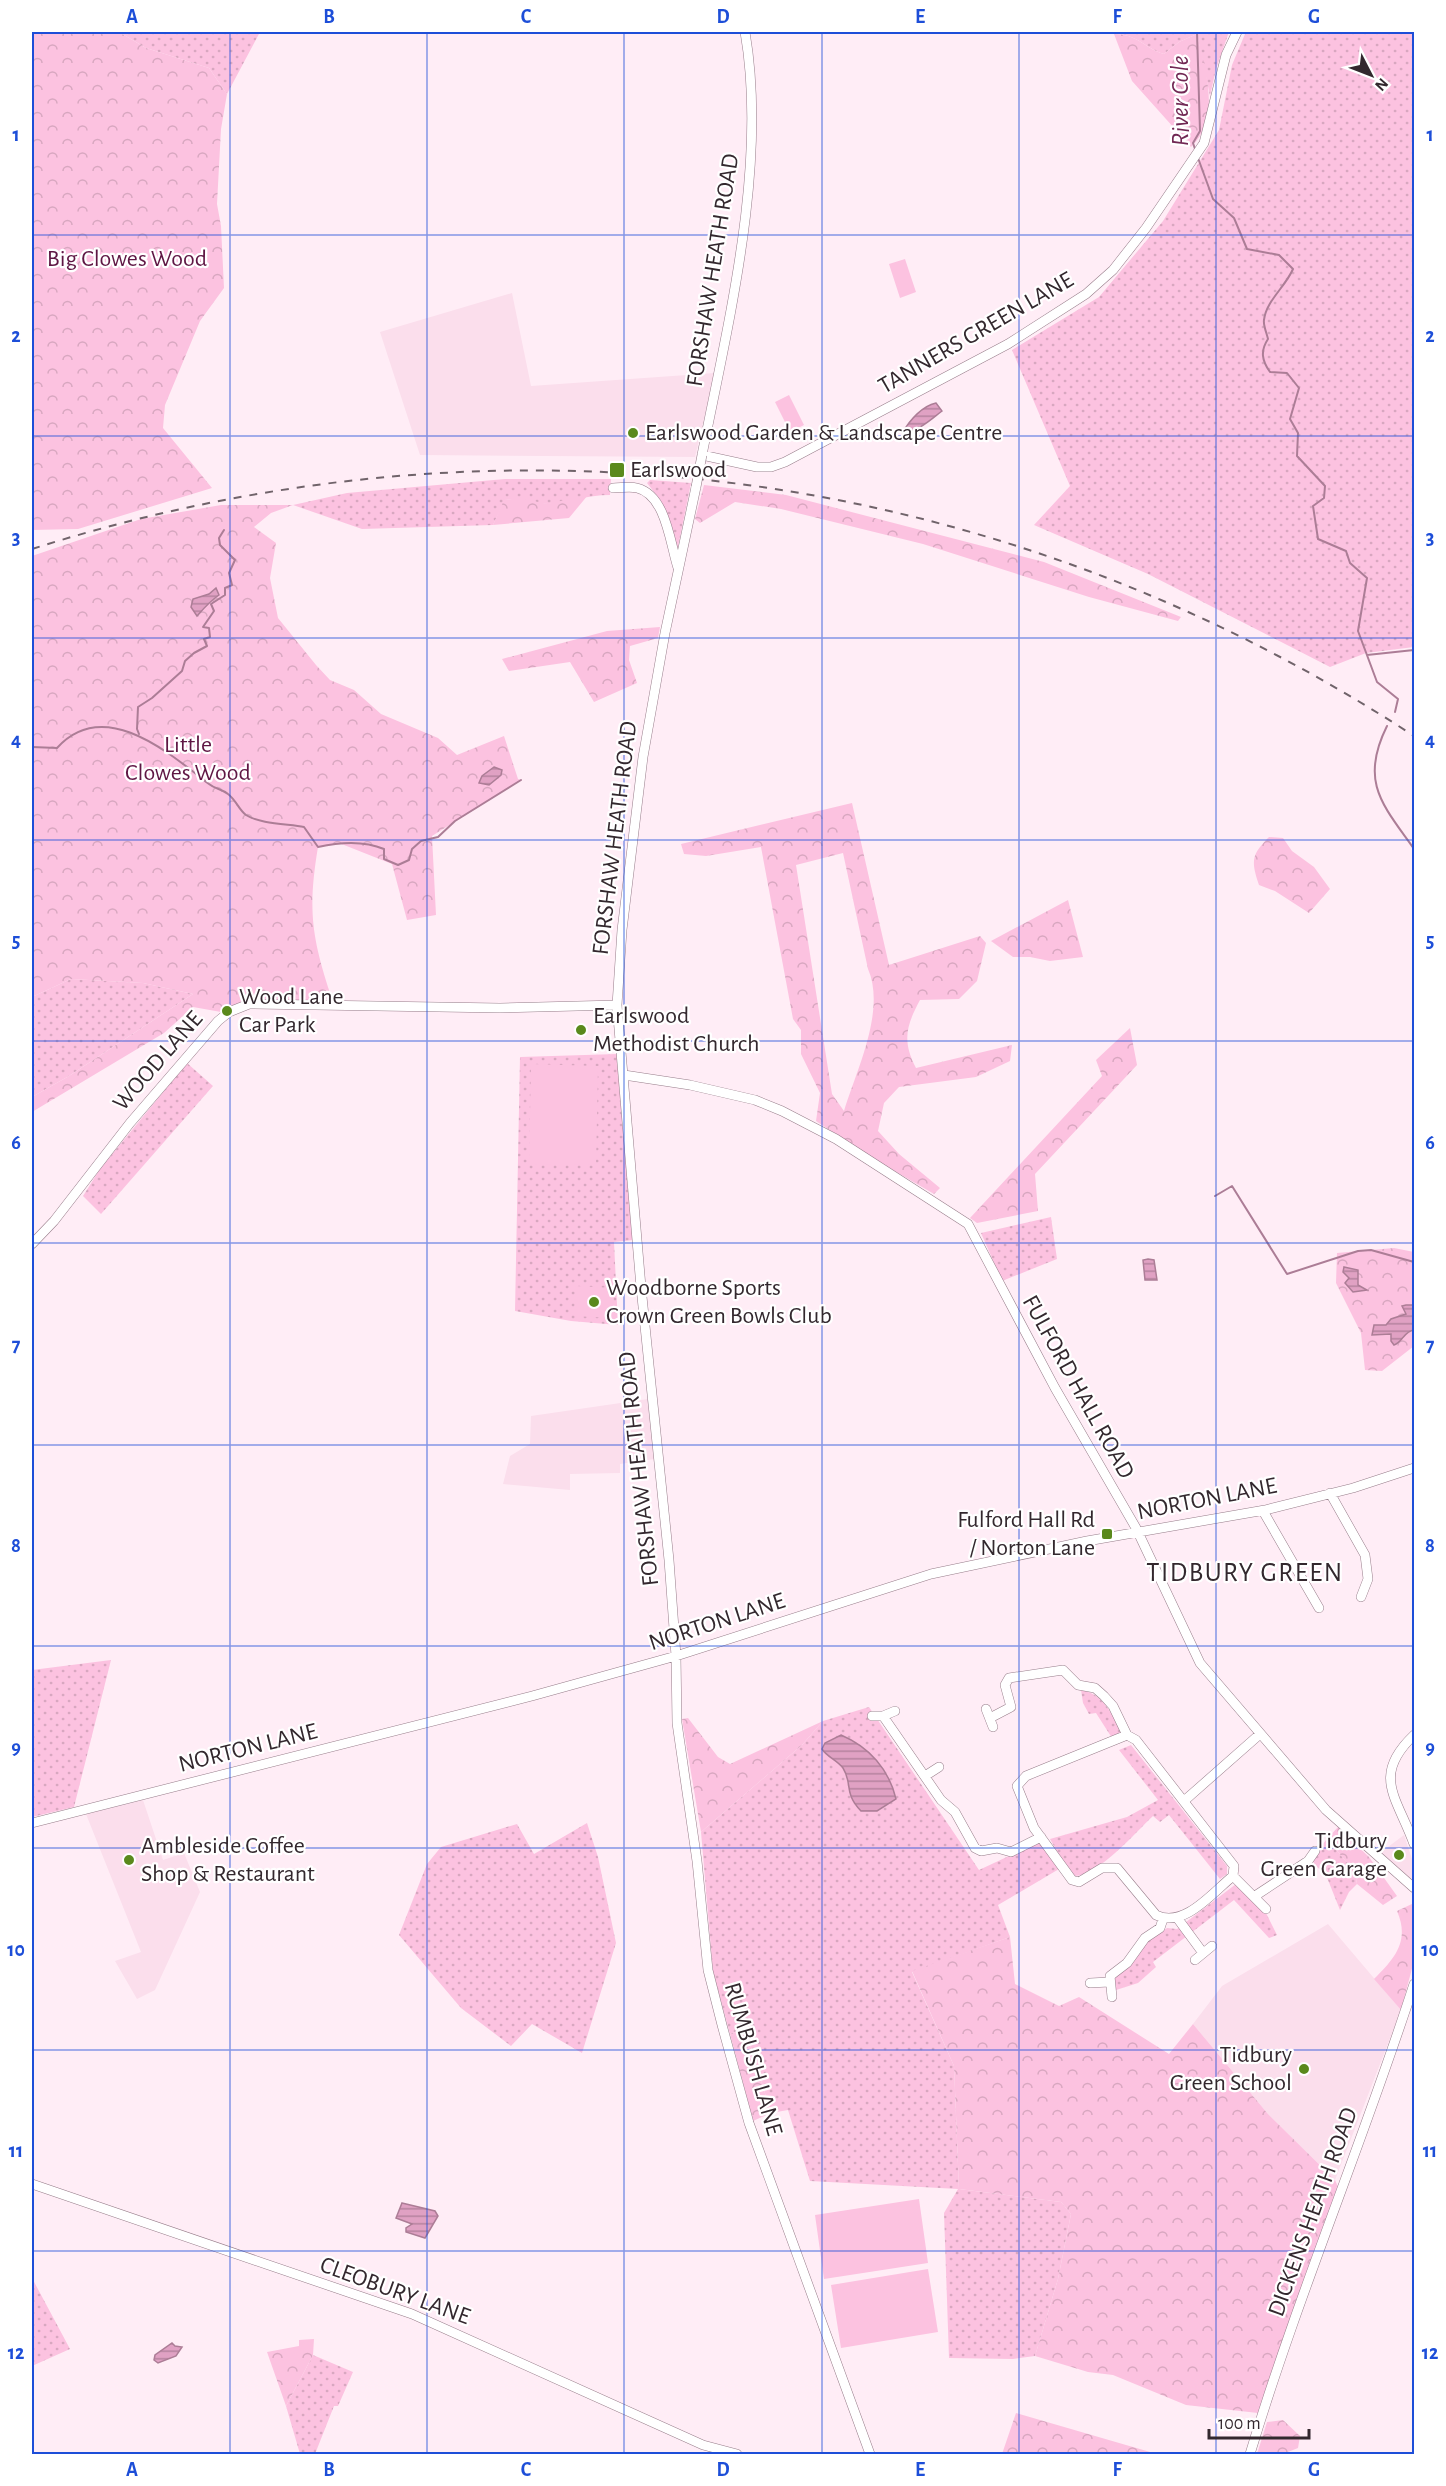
<svg xmlns="http://www.w3.org/2000/svg" width="1446" height="2486" font-family="'Alegreya Sans',sans-serif">
<style>
.built{fill:#fbdeec}
.grass{fill:url(#grass-dots)}
.forest{fill:url(#forest-crowns);fill-rule:evenodd}
.pitch{fill:#fcc2e0}
.water{fill:url(#water-rules);stroke:#ac7d96;stroke-width:1.5}
.lines{fill:none;stroke-linecap:round;stroke-linejoin:round}
.stream{stroke:#ac7d96;stroke-width:2}
.minor-casing{stroke:#977d8a;stroke-width:10}
.minor{stroke:#fff;stroke-width:9}
.rail{stroke:#70636a;stroke-width:2;stroke-dasharray:8 8;stroke-linecap:butt}
.minor-bridge-casing{stroke:#977d8a;stroke-width:10;stroke-linecap:butt}
.minor-bridge{stroke:#fff;stroke-width:9}
.grid{fill:none;stroke:#1d4ed8;stroke-width:1.5;stroke-opacity:0.55}
.poi-dot{fill:#5a891c;stroke:#fff;stroke-width:2}
.labels{text-anchor:middle;dominant-baseline:central;stroke-width:4.5;stroke-linejoin:round;paint-order:stroke}
.park-label{font-size:24px;fill:#5f1644;stroke:#fff}
.street-label{font-size:24px;fill:#33282e;stroke:#fff}
.poi-label{font-size:24px;fill:#33282e;stroke:#fff;text-anchor:start}
.water-label{font-size:26px;font-style:italic;fill:#712854;stroke:#fff}
.quarter-label{font-size:27px;letter-spacing:1.5px;fill:#33282e;stroke:#fff}
.neatline{fill:none;stroke:#1d4ed8;stroke-width:2}
.grid-label{font-size:20px;text-anchor:middle;font-weight:bold;fill:#1d4ed8}
</style>
<defs>
<pattern id="grass-dots" width="8" height="8" patternUnits="userSpaceOnUse" patternTransform="scale(1.5)"><rect width="8" height="8" fill="#fcc2e0"/><path d="M2 2h.1M6 6h.1" fill="none" stroke="#d8a7c0" stroke-width="1.8" stroke-linecap="round"/></pattern>
<pattern id="forest-crowns" width="20" height="18" patternUnits="userSpaceOnUse" patternTransform="scale(1.5)"><rect width="20" height="18" fill="#fcc2e0"/><path d="M2 6a3 3 0 1 1 6 0M12 15a3 3 0 1 1 6 0" fill="none" stroke="#d8a7c0"/></pattern>
<pattern id="water-rules" width="6" height="5" patternUnits="userSpaceOnUse" patternTransform="scale(1.5)"><rect width="6" height="5" fill="#e0a1c3"/><path d="M0 2.5h6" fill="none" stroke="#b6839f"/></pattern>
</defs>
<rect width="100%" height="100%" fill="#ffedf6"/>
<path class="built" d="M512,293l19,93 184,-13 -20,84 -275,-2 -40,-123z
M648,1399l7,60 -35,5v9l-50,1v16l-67,-6 7,-28 20,-12 1,-28z
M143,1800l20,60 21,-7 16,39 -45,98 -18,9 -22,-38 26,-9 -55,-138z
M1404,1835l10,30 -2,16 -32,-28z
M1328,1924l73,86 -66,170 -67,-66 -75,-90 29,-38z"/>
<path class="grass" d="M119,32h141l-33,62 -18,-26 -63,-20z
M1113,32h116l-13,37 -6,27 -13,-62 -18,8 -15,12c-22,-7 -24,-19 -50,-20z
M1254,32h160v615l-48,6 -36,14 -182,-93 -114,-49 36,-39 -58,-136 87,-53 64,-76 56,-91 13,-65 13,-31z
M505,479h106l-1,16c-24,0 -42,8 -62,9 -15,0 -28,-6 -43,-4l-12,25 -131,4 -69,-24 54,-12z
M650,480l41,3 -14,69 -16,-51 -14,-18z
M71,979l72,4 50,11 -124,82 -37,21v-100z
M617,1054l17,186 -20,2 4,83 -47,-4 -56,-10 5,-254z
M187,1063l26,23 -112,128 -18,-18 17,-27z
M1051,1217l6,42 -55,22 -21,-48z
M111,1660l-37,147 -42,10v-147z
M1081,1690c22,3 32,26 42,43l-11,5 -16,-25 -7,1 -6,-11z
M869,1707l110,163 58,-27 5,1 17,25 -61,36 12,32 -98,35 42,94 5,123 102,13 10,12 -13,65 -23,77 -22,3 -64,-1 -5,-145 14,-24 -148,-8 -22,-71 -17,3 -26,-85 -15,6 -17,-62 -12,-140 101,-87 21,-24z
M1131,1745l96,121v8l-7,5 -51,-64 -9,7 -7,-6c-17,16 -56,61 -79,60l-11,-14 -13,-23 77,-22 31,-17 -39,-50z
M587,1823l11,34 18,86 -34,110 -50,-29 -21,22 -50,-38 -62,-73 28,-71 14,-17 76,-23 17,30z
M1327,1839l28,33 2,12 -8,8 -9,18 -14,-35 -12,-11 -1,-5 6,-6 -2,-2z
M1236,1884l30,29 11,22 -8,3 -35,-38 -81,62 3,5 -18,16 -25,8 2,-16 14,-8 12,-22 26,-17 10,1z
M32,2278l38,71 -38,17z
M313,2355l40,17 -15,34h-4l-19,48h-15l-14,-48z"/>
<path class="forest" d="M32,32h87l27,16 63,20 18,26 -6,35 -4,75 4,22 3,62 -24,33 -35,84 -2,23 49,60 -134,41 -46,1z
M1114,34c26,1 28,13 50,20l15,-12 18,-8c8,36 25,84 -6,113l-59,-66z
M704,485l82,10 258,67 137,55 -3,4 -89,-24 -166,-53 -142,-35 -46,-7 -35,21 -5,-4z
M588,495l-19,23 -76,7 11,-25 16,-2 27,6z
M221,505h72l-22,8 -17,14 22,16 -6,35 8,40 38,47 14,15 24,10 27,24 57,24 19,17 47,-19 14,43 3,1 -89,56 4,79 -29,5 -15,-56 -53,-21 -21,4c-10,60 -7,88 12,146l-1,6 -14,3 -68,-1 -26,11 -28,-5 -29,26 -132,79v-15l37,-21 124,-82 -50,-11 -72,-4 -39,18v-441l109,-37z
M660,627l-2,11 -28,8 -1,14 8,23 -43,19 -24,-40 -61,9 -7,-12 105,-28z
M852,803l37,162 91,-29 6,7 -9,38 -18,18 -39,1c-14,26 -18,41 -4,68l96,-23 -2,16 -34,16 -77,10 -15,16 -6,28 21,23 41,34 -6,6 -72,-42 -46,-31 4,-28 -19,-39v-24l-8,-11 -32,-172 -55,9 -22,-2 -3,-10zM843,853l25,116c18,41 -11,100 -24,142l-12,-17 -36,-229z
M1269,837l14,1 9,13 22,16 16,22 -21,24 -34,-22 -16,-6c-8,-24 -8,-30 10,-48z
M1068,900l15,57 -33,4 -20,-4h-17l-22,-16z
M1130,1028l7,37 -102,109 3,37 -61,12 -7,-5 132,-142 -6,-16z
M1394,1248l20,4 -2,40 2,13h-8l1,9 -34,21 18,-1 12,5 2,-5 9,-4v16l-32,25 -17,-1 -4,-37 -25,-50 1,-30z
M688,1718l30,39 12,7 93,-43 -21,24 -101,87 -19,-113z
M1338,1827l31,30 28,39 -14,9 -26,-21 -2,-12 -28,-33z
M1414,1903v58l-13,49 -27,-31c21,-21 36,-38 23,-68z
M1010,1937l5,47 44,22 20,-9 90,57 24,-30 75,90 67,66 5,11 -41,104 -41,118 -72,-8 -73,-30 -25,-3 -53,-16 23,-77 13,-65 -10,-12 -102,-13 -5,-123 -42,-95z
M745,2028l26,85 -18,8 -23,-87z
M314,2339l-1,16 -27,51 -19,-54 32,-6v-6z
M1016,2413l141,41h-155z
M1283,2420l17,16 -2,12 -15,6h-26l10,-32z"/>
<path class="pitch" d="M905,259l11,33 -16,6 -11,-34z
M789,395l15,30 -14,7 -15,-30z
M531,1064l67,2 -2,99 -67,-1z
M576,1286l38,2 -2,30 -38,-2z
M919,2199l9,64 -104,16 -9,-64z
M928,2269l10,63 -97,16 -10,-63z"/>
<path class="water" d="M936,403l6,8c-12,9 -24,21 -39,21 7,-12 19,-26 33,-29z
M216,588l3,7c-9,6 -15,13 -22,21l-6,-9 2,-8 16,-5z
M494,767l8,3 -1,5 -12,10 -10,-2 3,-7z
M1148,1259l6,1 3,20h-12l-2,-20z
M1344,1267l14,3v15l9,5 -14,2 -8,-9 4,-5 -6,-6z
M1406,1305h8v25c-10,1 -11,12 -20,15l-3,-4v-7l-19,1 2,-10h12l5,-6 15,-5 -4,-8z
M841,1735c28,12 48,34 55,64l-19,12h-16c-18,-19 -8,-27 -18,-43 -6,-8 -16,-11 -21,-19l3,-6z
M402,2203l33,8 3,5 -13,22 -19,-6v-4l6,-4 -16,-6z
M172,2343l3,3 7,1 -6,9 -18,7 -4,-3 1,-5z"/>
<g class="lines">
<path class="stream" d="M1195,149l-2,-6 7,-12 -3,-99
M1198,158l15,41 21,19 13,31 32,6 14,14c-7,17 -27,32 -29,51 -1,5 3,14 4,19 -8,12 -6,22 2,33l17,1 12,15 -9,31 8,14 -1,23 28,30 -1,12 -11,8 5,33 28,12 4,12 17,15 -9,53 19,51 21,17 -3,13
M1367,655l47,-5
M1387,726c-28,56 -4,79 27,123
M139,734l-2,-5 1,-22 14,-9 30,-27 3,-10 9,-8 13,-7 -3,-7 6,-2 -1,-9 -6,-1 11,-16 -3,-7 14,-9v-7l7,-3 -3,-12 6,-13 -15,-15 -1,-7 5,-8
M32,747l25,1c47,-52 112,5 152,36 6,5 13,5 19,10 8,6 11,16 18,21 14,9 42,9 58,12l14,20c22,-5 45,-7 66,2v10l14,6 11,-5 3,-11 9,-8 17,-4 17,-16 66,-41
M1215,1196l17,-10 55,88 71,-23 13,-1 43,12"/>
<g class="minor-casing">
<path id="minor" d="M745,32c23,133 -17,291 -43,423l55,12h14l14,-5 223,-118 78,-50 27,-24 33,-42 58,-85 22,-88 11,-23
M696,487l-31,146 -22,124 -21,173 -5,75 24,282 28,273 7,96 1,67 20,138 11,109 14,55 27,98 121,331
M613,488c8,0 17,-2 24,0 29,7 33,55 41,80
M624,1075l66,10 65,15 27,11 54,28 132,85 87,164 81,140 64,135 126,147 88,78
M32,1244l22,-23 76,-98 88,-102 11,-9 20,-8 251,4 117,-3
M1330,1493l35,62 3,24 -7,18
M1263,1511l56,97
M986,1709l7,18
M872,1716h11l12,-5
M883,1716l58,84 14,12 20,36 6,3 16,-3 14,4 30,-15
M990,1718l21,-11 -6,-22 4,-7 54,-8 15,15 17,3 9,8 9,10 14,29
M1127,1735l9,5 98,126 -1,10c-20,16 -49,53 -77,39l-39,-47h-15l-23,14 -7,-2 -38,-52 -17,-42 9,-10z
M1414,1735c-43,41 -17,62 0,109
M925,1776l14,-9
M1184,1801l76,-67
M32,1823l500,-127 144,-40 255,-82 156,-33 178,-31 88,-22 61,-20
M1233,1876l33,33
M1255,1896l53,-35 7,-10
M1178,1919l25,34
M1195,1960l17,-14
M1090,1983l19,-1
M1112,1997l-2,-21 17,-13 18,-25 15,-10 3,-9
M32,2184l380,130 291,131 34,9
M1250,2454c48,-159 113,-312 164,-470"/>
</g>
<use href="#minor" class="minor"/>
<path class="rail" d="M32,549c472,-150 968,-84 1382,187"/>
<g class="minor-bridge-casing">
<path id="minor-bridge" d="M696,487l6,-32"/>
</g>
<use href="#minor-bridge" class="minor-bridge"/>
</g>
<path class="grid" d="M230,32v2422M427,32v2422M624,32v2422M822,32v2422M1019,32v2422M1216,32v2422M32,235h1382M32,436h1382M32,638h1382M32,840h1382M32,1041h1382M32,1243h1382M32,1445h1382M32,1646h1382M32,1848h1382M32,2050h1382M32,2251h1382"/>
<g class="poi-dot">
<circle cx="633" cy="433" r="6"/>
<rect x="609" y="462" width="16" height="16" rx="3"/>
<circle cx="227" cy="1011" r="6"/>
<circle cx="581" cy="1030" r="6"/>
<circle cx="594" cy="1302" r="6"/>
<rect x="1101" y="1528" width="12" height="12" rx="3"/>
<circle cx="1399" cy="1855" r="6"/>
<circle cx="129" cy="1860" r="6"/>
<circle cx="1304" cy="2069" r="6"/>
</g>
<g class="labels">
<g class="park-label">
<text x="127" y="259">Big Clowes Wood</text>
<text x="188" y="745">Little<tspan x="188" dy="28">Clowes Wood</tspan></text>
</g>
<g class="street-label">
<text transform="translate(713 270) rotate(-81)">FORSHAW HEATH ROAD</text>
<text transform="translate(976 333) rotate(-30)">TANNERS GREEN LANE</text>
<text transform="translate(615 838) rotate(-83)">FORSHAW HEATH ROAD</text>
<text transform="translate(158 1061) rotate(-49)">WOOD LANE</text>
<text transform="translate(1078 1387) rotate(61)">FULFORD HALL ROAD</text>
<text transform="translate(639 1469) rotate(-96)">FORSHAW HEATH ROAD</text>
<text transform="translate(1207 1499) rotate(-11)">NORTON LANE</text>
<text transform="translate(717 1622) rotate(-18)">NORTON LANE</text>
<text transform="translate(248 1748) rotate(-14)">NORTON LANE</text>
<text transform="translate(753 2059) rotate(74)">RUMBUSH LANE</text>
<text transform="translate(1313 2212) rotate(-70)">DICKENS HEATH ROAD</text>
<text transform="translate(395 2291) rotate(20)">CLEOBURY LANE</text>
</g>
<g class="poi-label">
<text x="645" y="433">Earlswood Garden &amp; Landscape Centre</text>
<text x="630" y="470">Earlswood</text>
<text x="239" y="997">Wood Lane<tspan x="239" dy="28">Car Park</tspan></text>
<text x="593" y="1016">Earlswood<tspan x="593" dy="28">Methodist Church</tspan></text>
<text x="606" y="1288">Woodborne Sports<tspan x="606" dy="28">Crown Green Bowls Club</tspan></text>
<text x="1095" y="1520" text-anchor="end">Fulford Hall Rd<tspan x="1095" dy="28">/ Norton Lane</tspan></text>
<text x="1387" y="1841" text-anchor="end">Tidbury<tspan x="1387" dy="28">Green Garage</tspan></text>
<text x="141" y="1846">Ambleside Coffee<tspan x="141" dy="28">Shop &amp; Restaurant</tspan></text>
<text x="1292" y="2055" text-anchor="end">Tidbury<tspan x="1292" dy="28">Green School</tspan></text>
</g>
<g class="water-label">
<text transform="translate(1180 101) rotate(-90)">River Cole</text>
</g>
<g class="quarter-label">
<text x="1245" y="1572">TIDBURY GREEN</text>
</g>
</g>
<rect width="1446" height="2486" fill="none" stroke="#ffffff" stroke-width="66"/>
<g transform="translate(1371 75) rotate(132)" stroke="#ffffff" stroke-width="4.5" paint-order="stroke">
<path d="M0-4.5L10 22L0 15L-10 22Z" fill="#33282e"/>
<text y="-9" font-size="16" font-weight="bold" text-anchor="middle" fill="#33282e">N</text>
</g>
<path d="M1209 2429v9h100v-9" fill="none" stroke="#33282e" stroke-width="3"/>
<text x="1218" y="2429" font-size="18" fill="#33282e" stroke="#ffffff" stroke-width="4.5" paint-order="stroke">100 m</text>
<rect x="33" y="33" width="1380" height="2420" class="neatline"/>
<g class="grid-label">
<text x="132" y="23">A</text>
<text x="329" y="23">B</text>
<text x="526" y="23">C</text>
<text x="723" y="23">D</text>
<text x="920" y="23">E</text>
<text x="1117" y="23">F</text>
<text x="1314" y="23">G</text>
<text x="16" y="141">1</text>
<text x="1430" y="141">1</text>
<text x="16" y="342">2</text>
<text x="1430" y="342">2</text>
<text x="16" y="544">3</text>
<text x="1430" y="544">3</text>
<text x="16" y="746">4</text>
<text x="1430" y="746">4</text>
<text x="16" y="947">5</text>
<text x="1430" y="947">5</text>
<text x="16" y="1149">6</text>
<text x="1430" y="1149">6</text>
<text x="16" y="1351">7</text>
<text x="1430" y="1351">7</text>
<text x="16" y="1552">8</text>
<text x="1430" y="1552">8</text>
<text x="16" y="1754">9</text>
<text x="1430" y="1754">9</text>
<text x="16" y="1956">10</text>
<text x="1430" y="1956">10</text>
<text x="16" y="2157">11</text>
<text x="1430" y="2157">11</text>
<text x="16" y="2359">12</text>
<text x="1430" y="2359">12</text>
<text x="132" y="2476">A</text>
<text x="329" y="2476">B</text>
<text x="526" y="2476">C</text>
<text x="723" y="2476">D</text>
<text x="920" y="2476">E</text>
<text x="1117" y="2476">F</text>
<text x="1314" y="2476">G</text>
</g>
</svg>
